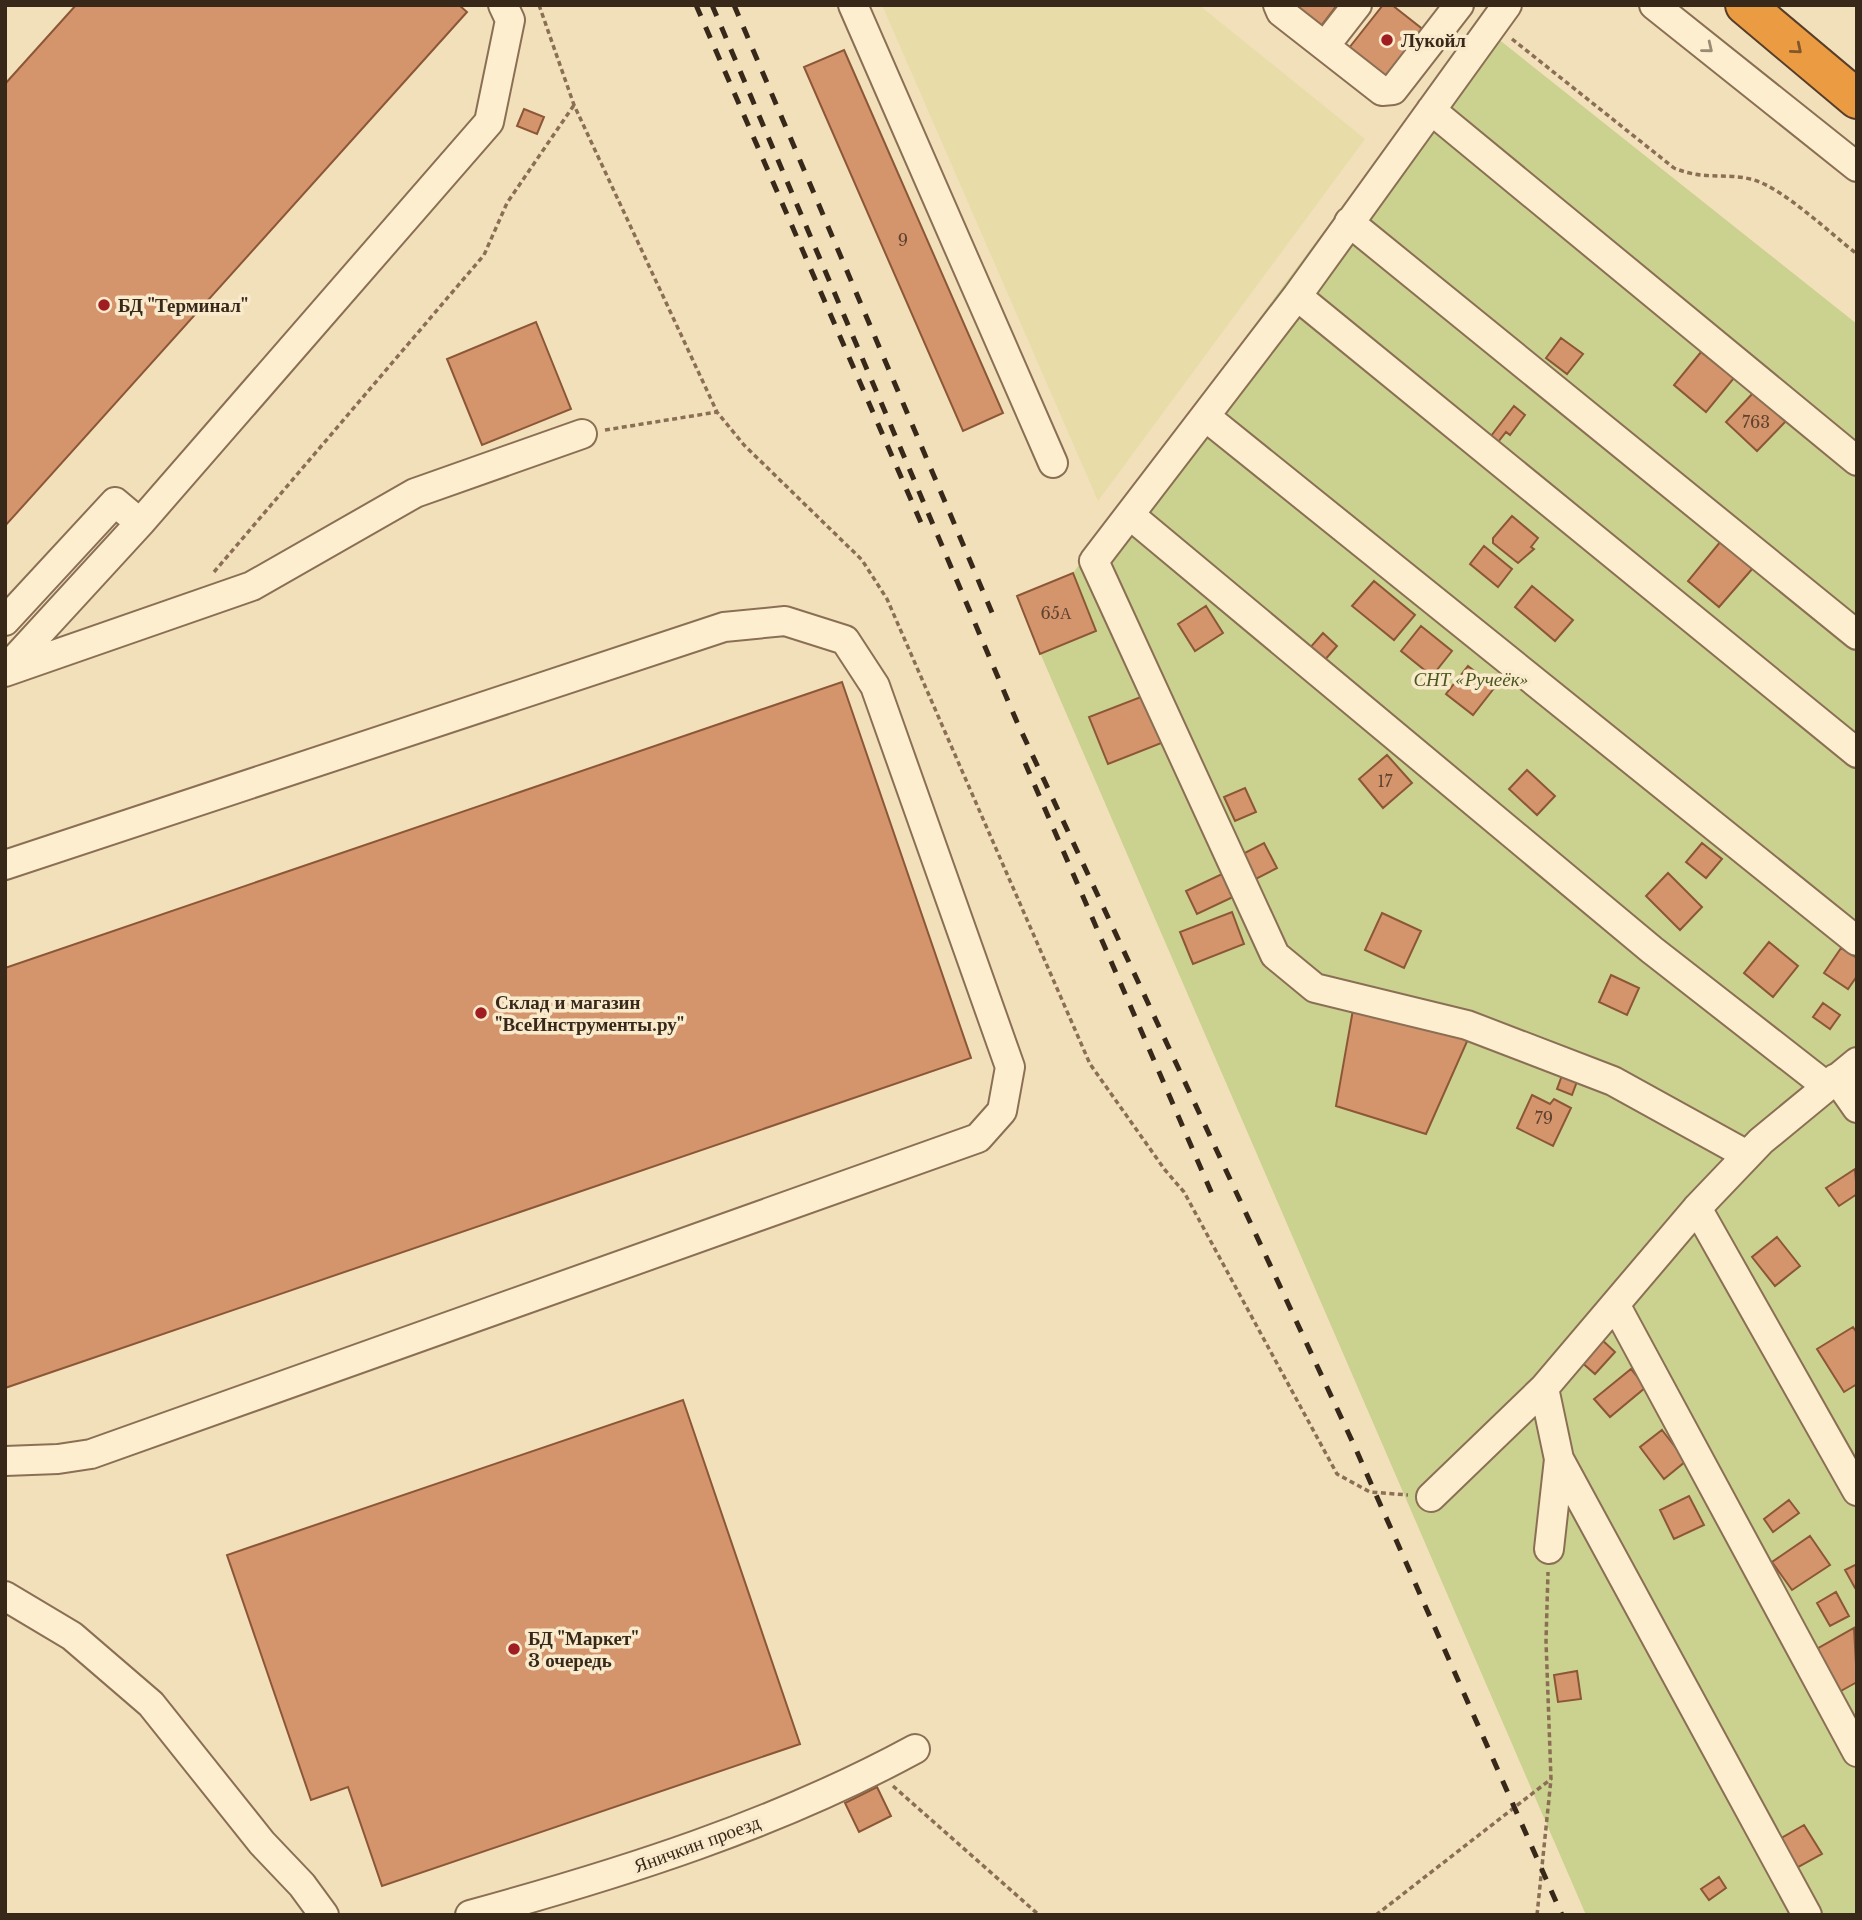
<svg xmlns="http://www.w3.org/2000/svg" width="1862" height="1920" font-family="'Libre Baskerville',serif">
<style>
.farmland{fill:#e8dca8}
.green{fill:#cbd18f}
.building{fill:#d4956d;stroke:#8c5737;stroke-width:2}
.lines{fill:none;stroke-linecap:round;stroke-linejoin:round}
.minor-casing{stroke:#8b6f54;stroke-width:32}
.highway-casing{stroke:#583d29;stroke-width:42}
.path{stroke:#8b6f54;stroke-width:3.5;stroke-dasharray:5 3.5;stroke-linecap:butt}
.minor{stroke:#fceecf;stroke-width:28}
.highway{stroke:#eb9c42;stroke-width:38}
.rail{stroke:#38281a;stroke-width:5;stroke-dasharray:12 12;stroke-linecap:butt}
.oneway{stroke:#9a8b74}
.oneway2{stroke:#80562a}
.poi-dot{fill:#a01e22;stroke:#f9eacc;stroke-width:2.5}
.labels{text-anchor:middle;dominant-baseline:central;stroke-width:7;stroke-linejoin:round;paint-order:stroke}
.number-label{font-size:16px;fill:#5f432f}
.poi-label{font-size:19px;font-weight:bold;fill:#38281a;stroke:#f9eacc;text-anchor:start}
.park-label{font-size:19px;font-style:italic;fill:#4a571e;stroke:#f9eacc}
.street-label{font-size:19px;fill:#38281a;stroke:#f9eacc}
</style>
<rect width="100%" height="100%" fill="#f2e0bb"/>
<path class="farmland" d="M882,5h317l166,134 -267,362z"/>
<path class="green" d="M1478,23l379,301v1591h-271l-555,-1283 105,-147z"/>
<path class="building" d="M76,5h383l8,7 -462,514v-442z
M1301,5h36l-19,25 -23,-18z
M1383,5h9l33,26 -37,47 -39,-30z
M844,50l159,363 -40,18 -159,-364z
M524,109l20,8 -7,17 -20,-8z
M536,322l35,87 -89,36 -35,-86z
M1561,338l22,16 -16,20 -21,-16z
M1701,352l33,26 -28,34 -32,-27z
M1754,392l32,29 -29,30 -31,-29z
M1514,406l11,9 -15,20 -4,-3 -8,10 -7,-6z
M1512,516l26,22 -7,9 3,2 -16,14 -25,-20v-5z
M1721,541l32,27 -34,39 -31,-26z
M1484,546l28,23 -14,18 -28,-23z
M1073,573l23,58 -56,23 -23,-58z
M1374,581l41,34 -21,25 -42,-34z
M1532,586l41,34 -18,21 -40,-34z
M1206,606l17,27 -28,18 -17,-27z
M1421,626l31,25 -20,25 -31,-25z
M1323,633l14,13 -14,16 -15,-12z
M1468,666l27,21 -22,28 -27,-21z
M842,682l129,376 -966,330v-420z
M1146,695l18,47 -56,22 -19,-47z
M1387,755l25,28 -29,25 -24,-29z
M1527,770l28,26 -18,19 -28,-26z
M1245,788l11,24 -21,9 -11,-24z
M1264,843l13,25 -27,14 -13,-25z
M1702,843l20,16 -16,19 -20,-16z
M1668,873l34,34 -22,23 -34,-34z
M1222,874l11,23 -36,17 -11,-23z
M1232,912l12,32 -51,20 -13,-32z
M1382,913l39,18 -17,37 -39,-18z
M1769,942l29,24 -25,31 -29,-24z
M1841,948l16,10v18l-9,13 -24,-16z
M1611,975l28,13 -12,27 -28,-13z
M1823,1003l17,12 -10,14 -17,-12z
M1354,1004l115,33 -43,97 -90,-28z
M1564,1070l15,6 -7,19 -15,-6z
M1532,1095l18,9 4,-5 17,9 -18,38 -36,-18z
M1855,1169l2,25 -18,12 -13,-18z
M1777,1237l23,29 -25,20 -23,-29z
M1853,1327l4,6v51l-13,8 -27,-43z
M1600,1338l15,14 -20,22 -15,-13z
M1631,1369l15,18 -36,30 -16,-18z
M683,1400l117,344 -418,142 -34,-99 -37,13 -84,-245z
M1662,1430l24,31 -22,18 -24,-32z
M1689,1496l15,29 -30,14 -14,-29z
M1789,1500l10,13 -26,19 -9,-13z
M1810,1536l20,29 -38,25 -20,-28z
M1857,1564v23l-2,1 -10,-18z
M1836,1592l13,24 -19,10 -13,-23z
M1854,1628l3,54 -18,10 -24,-42z
M1577,1671l4,28 -23,3 -4,-27z
M877,1787l14,29 -32,16 -14,-29z
M1804,1825l18,29 -29,16 -17,-29z
M1719,1877l7,11 -17,12 -8,-11z"/>
<g class="lines">
<g class="minor-casing">
<path id="minor" d="M853,5l200,458
M1278,5l3,7 101,79 11,-1 66,-85
M1507,5l-210,291 -203,265 181,394 40,33 152,37 146,56 134,74
M1654,5l203,162
M1325,46l32,-41
M1431,110l426,351
M1349,222l508,413
M1297,296l560,457
M1206,417l651,524
M1130,515l522,435 173,135
M140,523l349,-401 21,-102 -7,-15
M5,621l110,-119 25,21 -135,147
M5,672l247,-86 163,-93 167,-59
M5,865l719,-238 61,-6 60,19 30,46 135,381 -8,44 -24,27 -887,316 -33,5 -53,2
M1836,1078l21,30
M1697,1208l160,283
M1616,1306l241,446
M1559,1459l248,456
M1431,1497l113,-109
M1549,1549l10,-90 -15,-71 153,-180 64,-67 96,-79
M5,1596l67,40 79,68 111,139 40,42 22,30
M470,1915c153,-42 305,-90 445,-166"/>
</g>
<g class="highway-casing">
<path id="highway" d="M1745,5l112,94"/>
</g>
<path class="path" d="M539,5l35,100 143,307 27,33 118,115 25,39 203,465 75,106 19,22 153,282 33,18 38,3
M1512,39l162,129c31,13 52,4 80,12 30,9 77,54 103,74
M605,430l112,-18
M214,572l270,-317 23,-52 67,-98
M893,1786l146,129
M1376,1915l175,-136
M1537,1915l14,-136 -5,-138 2,-69"/>
<use href="#minor" class="minor"/>
<use href="#highway" class="highway"/>
<path class="rail" d="M696,5l229,527
M712,5l305,717 337,723 208,470
M734,5l262,617
M1025,763l187,431"/>
</g>
<defs><path id="oneway-chevron" d="M-2-3.5L2.5 0L-2 3.5" fill="none" stroke-width="1.6" stroke-linecap="round" stroke-linejoin="round" transform="scale(1.75)"/></defs>
<use class="oneway" href="#oneway-chevron" transform="translate(1708 48) rotate(39)"/>
<use class="oneway2" href="#oneway-chevron" transform="translate(1797 49) rotate(40)"/>
<g class="poi-dot">
<circle cx="1387" cy="40" r="7"/>
<circle cx="104" cy="305" r="7"/>
<circle cx="481" cy="1013" r="7"/>
<circle cx="514" cy="1649" r="7"/>
</g>
<g class="labels">
<g class="number-label">
<text x="903" y="240">9</text>
<text x="1756" y="422">763</text>
<text x="1056" y="613">65А</text>
<text x="1385" y="781">17</text>
<text x="1544" y="1118">79</text>
</g>
<g class="poi-label">
<text x="1401" y="40">Лукойл</text>
<text x="118" y="305">БД "Терминал"</text>
<text x="495" y="1002">Склад и магазин<tspan x="495" dy="22">"ВсеИнструменты.ру"</tspan></text>
<text x="528" y="1638">БД "Маркет"<tspan x="528" dy="22">3 очередь</tspan></text>
</g>
<g class="park-label">
<text x="1471" y="679">СНТ «Ручеёк»</text>
</g>
<g class="street-label">
<text transform="translate(697 1844) rotate(-20)">Яничкин проезд</text>
</g>
</g>
<rect width="1862" height="1920" fill="none" stroke="#38281a" stroke-width="14"/>
</svg>
